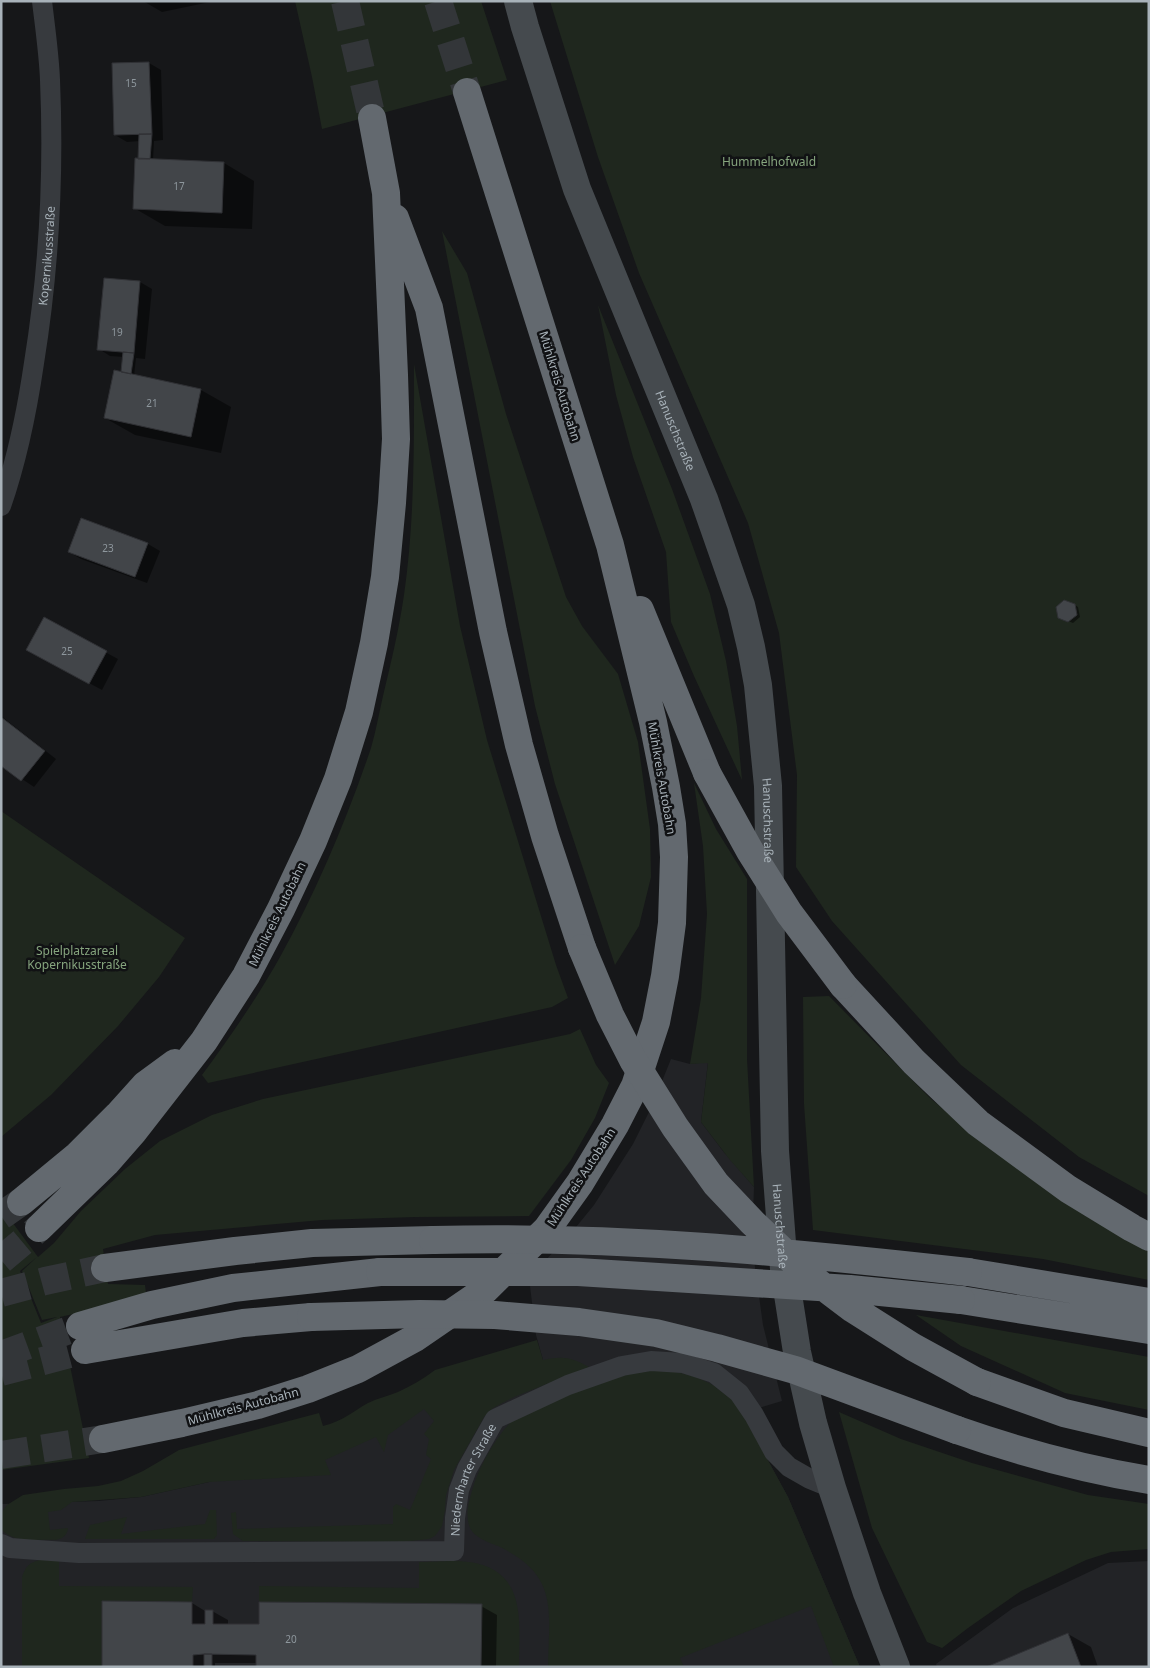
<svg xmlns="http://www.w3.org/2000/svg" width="1150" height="1668" font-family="'Noto Sans',sans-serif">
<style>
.built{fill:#222326}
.green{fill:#1f271e;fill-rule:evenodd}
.shadow{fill:#0007}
.building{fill:#424549;stroke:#303135}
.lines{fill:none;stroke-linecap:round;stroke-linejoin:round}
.highway-tunnel{stroke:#333639;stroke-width:28;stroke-dasharray:28 14;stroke-linecap:butt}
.street{stroke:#373a3e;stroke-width:20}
.secondary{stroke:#454a4e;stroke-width:28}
.highway{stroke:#63696f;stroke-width:28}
.highway-bridge{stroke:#63696f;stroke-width:28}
.labels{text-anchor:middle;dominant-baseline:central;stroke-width:5;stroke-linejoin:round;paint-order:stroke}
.number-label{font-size:10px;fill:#8e979d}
.park-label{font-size:12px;fill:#86a57e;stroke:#111214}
.street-label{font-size:12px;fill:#a8b2b9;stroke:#111214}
</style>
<rect width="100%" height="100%" fill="#161719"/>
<path class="built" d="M671,1059l19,5 18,-2 -7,60 22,29 31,36 -2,58 11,80 19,76 -40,12 46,84 72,170h-859v-163l97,-3 43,-4 68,-15 182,-61 152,-61 -7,-25 -7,-57 43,-46 22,-27 39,-61 19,-38z
M1149,1561v106h-212l-1,-3 77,-56 95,-45z"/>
<path class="green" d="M295,1h186l26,79 -185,49 -10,-52z
M550,1h599v1195l-70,-39 -118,-92 -129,-144 -36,-54 1,-92 -18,-142 -31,-110 -109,-250 -41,-116z
M442,231l25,42 39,141 60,183 16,29 36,48 20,68 12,87 1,48 -12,49 -24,39 -60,-181 -20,-78z
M598,305l74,184 38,105 16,67 11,65 5,54 -48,-104 -23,-54 -5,-70 -33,-95 -17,-62z
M414,364l46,262 27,114 69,225 12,33 -16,9 -344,76 -6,-8c28,-38 55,-77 78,-118 36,-65 67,-138 91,-209 5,-17 8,-35 12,-52 8,-33 16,-67 21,-101 11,-76 10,-154 10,-231z
M694,783l22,46 31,50v180l7,128 -24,-27 -29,-38 7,-59 -18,1 11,-66 6,-84 -4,-68z
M1,811l184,127 -26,39 -41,49 -67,69 -50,42z
M829,996l101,102 51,43 168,106v33l-106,-21 -230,-29 -9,-126 -1,-107z
M580,1029l16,36 13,18 -14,35 -24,42 -42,56 -114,1 -93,3 -167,15 -52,14 5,35 37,1 1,8 -55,17 -31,7 29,141 -88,12v-263l37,50 16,-14 27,-32 44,-42 35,-28 52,-26 51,-16 307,-65zM37,1257l-15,14 20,49 15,-3 -16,6 -21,-52z
M916,1315l233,42v53l-84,-17 -104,-47z
M537,1340l6,20c20,-4 28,-3 46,7l-75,30 -21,11 -9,9 -30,53 -8,25 -1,15 -3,16 -7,10 -6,3 -27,3 -159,-1 -10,-7 -2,-21 5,-1 1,17 156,-5v-17l3,-3 14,6 21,-51 -5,-4 3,-16 -5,-5 10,-13 -10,-12 -36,26 -4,17 -8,-15 -51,23 6,15 -122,7 -68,15 -69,5 -11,8 -13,2 2,18 18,-2c-1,8 -5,10 -12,12 -18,-1 -42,4 -55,-11l1,-17 5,-7 16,-10 41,-6 34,-3 23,-5 22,-10 36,-21 140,-37 4,13c20,-5 29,-14 45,-23 10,-5 20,-7 30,-11 13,-6 25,-13 37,-22z
M652,1370l24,2 20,5 17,8 18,14 11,14 46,84 72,170h-26l-23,-61 -131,52 4,9h-136c1,-58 11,-92 -50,-121 -10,-4 -23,-8 -28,-18 -6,-15 0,-30 4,-44 7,-20 20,-43 34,-59 5,-5 14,-8 20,-11 30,-16 65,-32 98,-40 8,-2 18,-2 26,-4z
M839,1412l62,27 71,24 116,32 61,9v45l-38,3 -25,8 -65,31 -53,37 -26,20 -15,-6 -55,-114z
M210,1510h6l1,25 -3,4h-129l5,-14 37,-8 -6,17 84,-10z
M47,1559h12v27l134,1 -1,15 -90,-1v66h-80v-90c5,-14 10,-16 25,-18z
M419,1562c16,0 34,-2 50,0 59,8 50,61 50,105h-38v-63l-222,-2v-16l160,2z"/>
<path class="shadow" d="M143,1h72l-53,11z
M149,63l12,7 2,70 -9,1 -1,19 71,3 30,18 -2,48 -87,-3 -31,-18 6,-67 -13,1 -12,-7z
M140,282l12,7 -7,70 -9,-1 -2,18 67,14 30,17 -10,46 -86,-18 -30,-17 17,-44 2,-17 -14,-1 -11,-7z
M82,519l66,25 12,7 -13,32 -66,-24 -12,-7z
M1075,605l3,2 2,10 -7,6 -10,-4z
M44,619l74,40 -16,31 -63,-34z
M1,716l55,43 -22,28 -33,-22z
M192,1603l13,8h7l16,9v6h32l221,-20 16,9 -1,52h-238v-4h-43v4h-112z
M1068,1634l23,13 7,20h-109z"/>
<path class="building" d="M149,62l3,72 -38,1 -2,-72z
M139,134h13l-2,25h-12z
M135,158l89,4 -2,51 -89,-4z
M104,278l36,3 -6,72 -37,-3z
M123,352l11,1 -3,21 -10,-2z
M114,370l87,19 -10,48 -87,-19z
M81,518l67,25 -13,34 -67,-25z
M1064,600l11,4 2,11 -9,7 -10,-4 -2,-11z
M44,617l63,34 -18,33 -63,-34z
M1,717l44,34 -24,30 -20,-15z
M102,1601l90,1v22h13v-14h8v14h46v-22l223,2 -1,63h-225v-12l-52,-1 -11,1v12h-91z
M1068,1633l13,34h-95z
M204,1654h8v13h-8z"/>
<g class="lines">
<path class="highway-tunnel" d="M345,1l27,117
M438,1l29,91
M1,1216l20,-14
M1,1260l38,-32
M1,1293l44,-12 60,-13
M1,1355l79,-29
M1,1372l84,-22
M1,1455l102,-16"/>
<g class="street">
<path id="s1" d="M1,506c16,-46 26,-95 33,-143 15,-93 20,-189 16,-283 -1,-26 -5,-53 -8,-79"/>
<path id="s2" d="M1,1544l9,4 69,5 375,-2 1,-33 4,-28 8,-21 28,-50 73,-34 54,-19 29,-5 32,2 31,10 25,20 15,22 20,37 15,15 21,12 22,9"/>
</g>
<path class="secondary" id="s3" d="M518,1l7,26 52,162 127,310 13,37 24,69 10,42 7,38 10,101 7,365 9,118 13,83 16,71 19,65 35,105 29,74"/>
<path class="highway" d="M395,218l34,90 64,324 26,113 26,91 37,112
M640,610l67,163
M843,985l71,77 64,61 90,66 64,39 17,9
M21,1202l57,-47 40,-40 27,-30 30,-22
M39,1228l67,-65 28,-32 70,-90 42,-65 35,-67 32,-68 25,-62 21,-67 15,-69 11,-66 7,-74 4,-64 -2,-64 -8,-182 -14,-75
M105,1268l130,-17 77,-8 121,-3
M968,1272l181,30
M961,1300l188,30
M80,1326l72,-21 81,-17 147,-16
M85,1350l158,-27 68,-6
M977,1382l87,31 85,20
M957,1430c63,22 126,39 192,50
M103,1439l79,-16 76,-18 50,-16 50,-20 57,-31 70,-48 62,-61 33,-46 35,-58 20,-39 21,-64 9,-46 7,-53 2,-66 -2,-33 -6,-37 -13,-65 -43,-177 -143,-453"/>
<path class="highway-bridge" d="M707,773l43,78 39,62 54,72
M582,948l28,67 23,45 42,67 41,57 36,38 56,53 45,34 60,38 64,35
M433,1240c179,-5 358,12 535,32
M380,1272h198l272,17 111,11
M311,1317l109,-3 75,1 84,7 77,11 61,15 78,22 162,60"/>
</g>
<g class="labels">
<g class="number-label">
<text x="131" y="83">15</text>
<text x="179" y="186">17</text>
<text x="117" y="332">19</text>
<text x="152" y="403">21</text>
<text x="108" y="548">23</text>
<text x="67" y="651">25</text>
<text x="291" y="1639">20</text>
</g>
<g class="park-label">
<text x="769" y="161">Hummelhofwald</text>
<text x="77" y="950">Spielplatzareal<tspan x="77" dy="14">Kopernikusstraße</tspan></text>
</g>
<g class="street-label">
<text stroke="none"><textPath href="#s1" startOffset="255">Kopernikusstraße</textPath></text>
<text transform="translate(560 386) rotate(73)">Mühlkreis Autobahn</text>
<text stroke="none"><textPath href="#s3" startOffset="458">Hanuschstraße</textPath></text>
<text transform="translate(662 778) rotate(80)">Mühlkreis Autobahn</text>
<text stroke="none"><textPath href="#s3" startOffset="862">Hanuschstraße</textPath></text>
<text transform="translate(277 914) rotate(-64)">Mühlkreis Autobahn</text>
<text transform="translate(581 1177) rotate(-57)">Mühlkreis Autobahn</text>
<text stroke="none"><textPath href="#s3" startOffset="1268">Hanuschstraße</textPath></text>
<text transform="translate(243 1406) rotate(-15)">Mühlkreis Autobahn</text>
<text stroke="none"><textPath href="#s2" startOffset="529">Niedernharter Straße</textPath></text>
</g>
</g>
<rect width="1150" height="1668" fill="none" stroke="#a8b2b9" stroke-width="5"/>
</svg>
